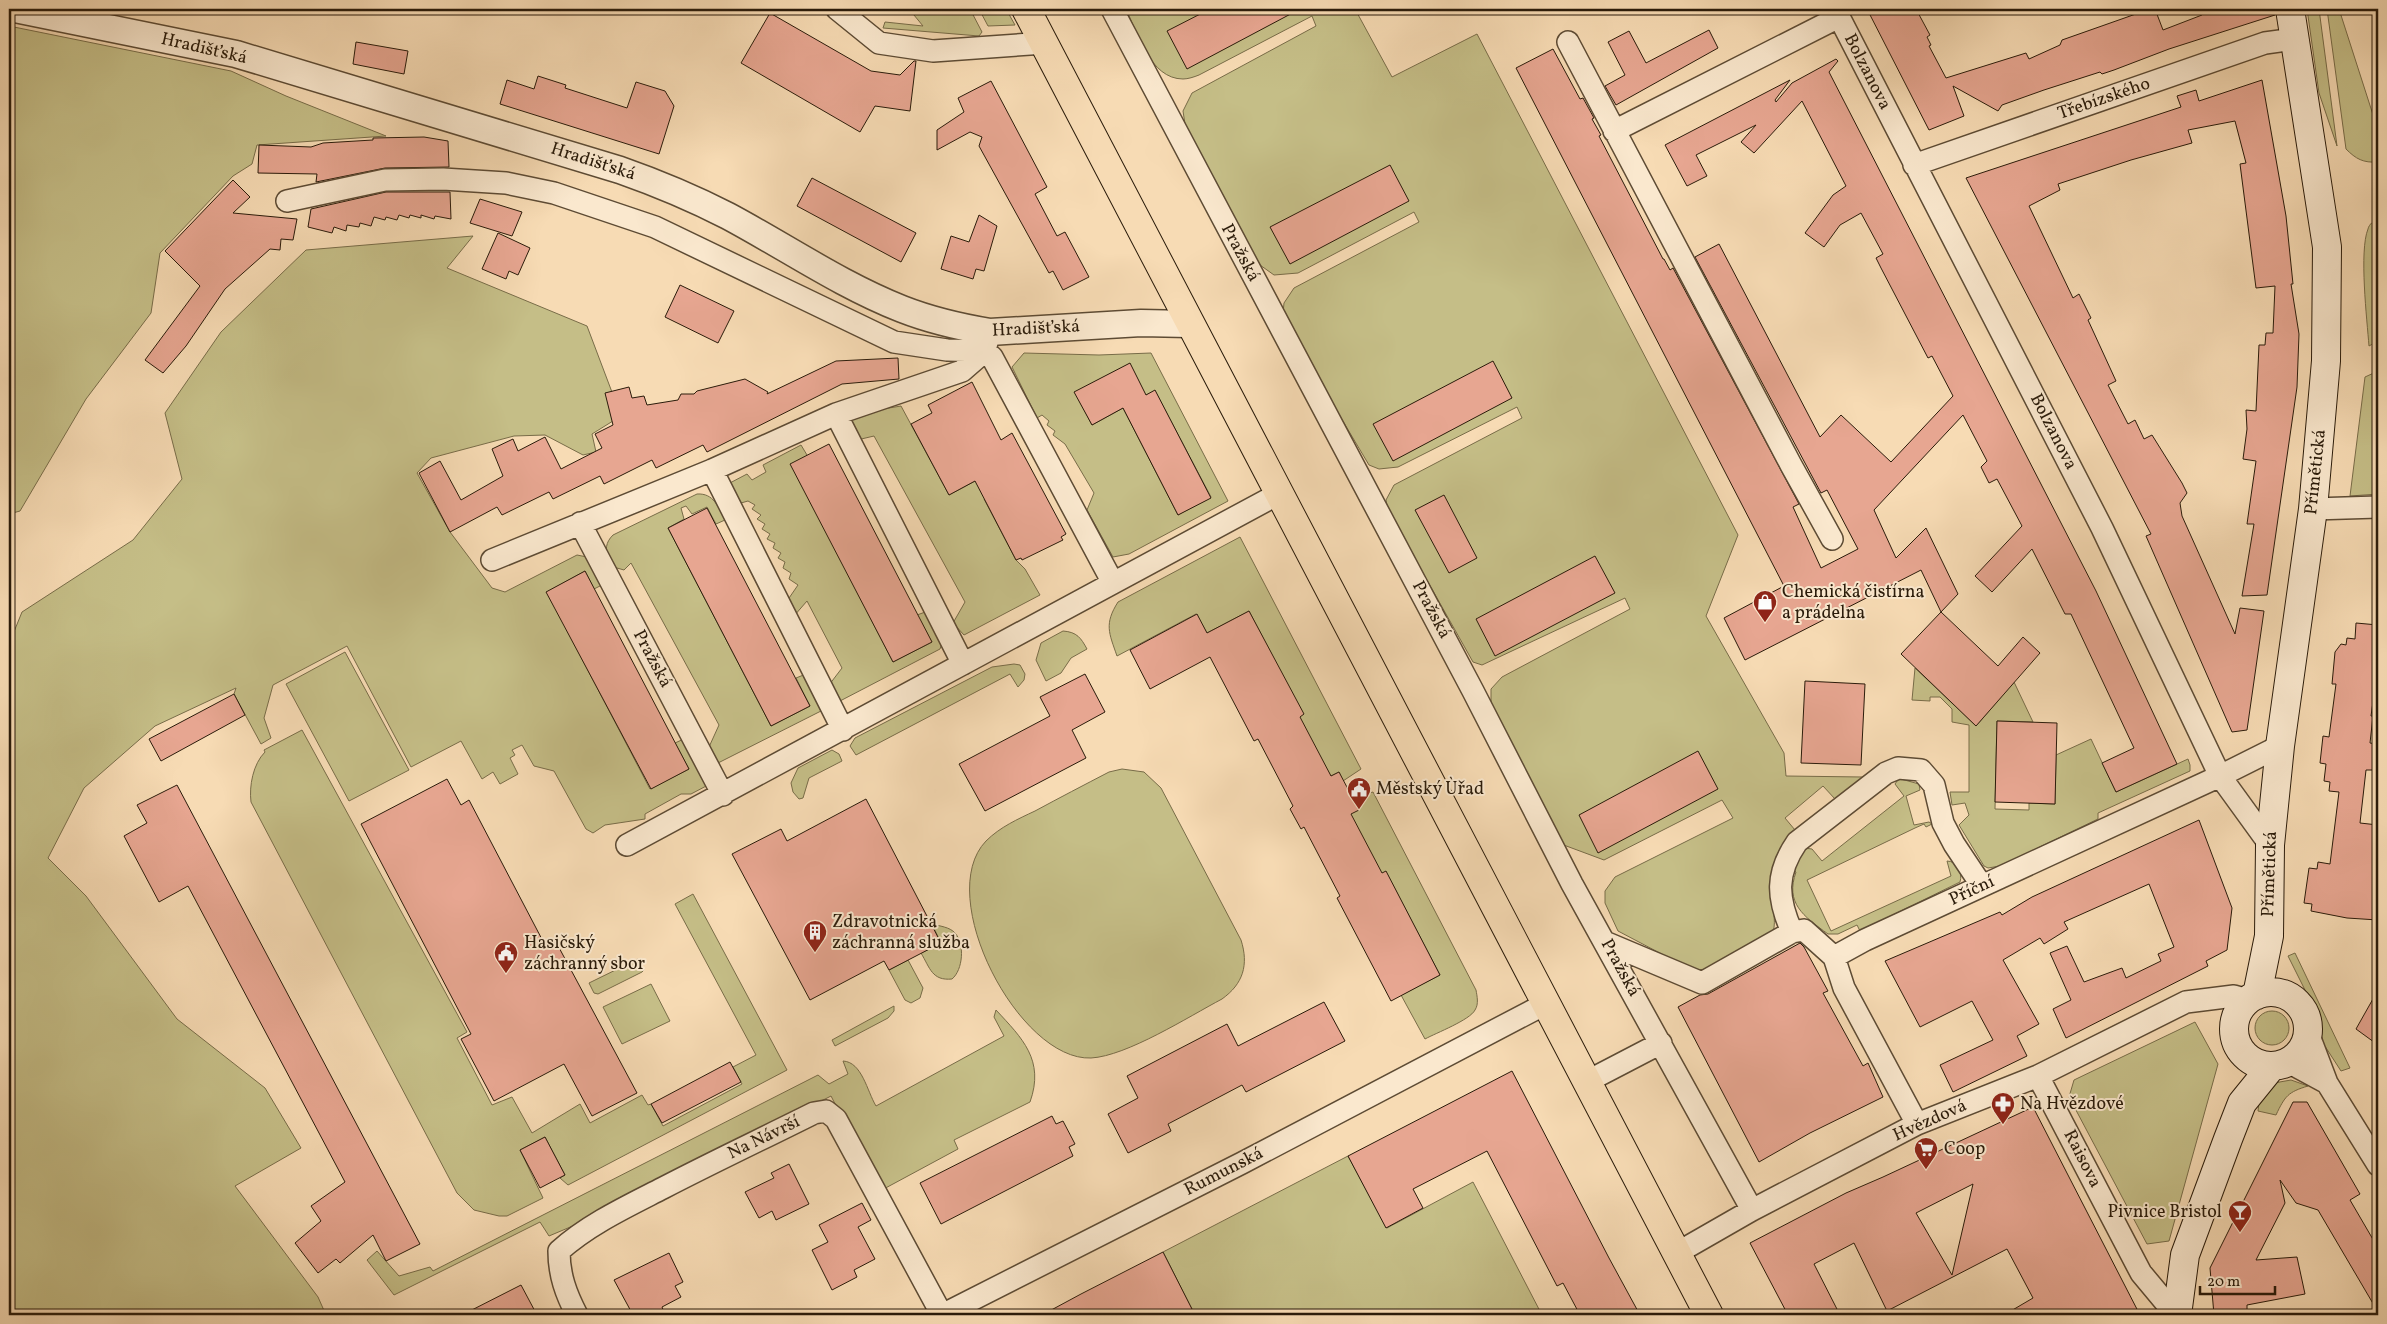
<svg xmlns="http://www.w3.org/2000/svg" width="2387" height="1324" font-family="Vollkorn,serif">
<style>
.green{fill:#c5be87;stroke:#786c48;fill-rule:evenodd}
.building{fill:#e7a691;stroke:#2a1b0a;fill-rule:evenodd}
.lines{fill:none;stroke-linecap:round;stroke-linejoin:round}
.minor-casing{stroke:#5d4b34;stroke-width:24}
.tertiary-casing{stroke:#5d4b34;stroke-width:29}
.secondary-casing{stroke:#2a1b0a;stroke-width:30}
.primary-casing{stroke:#2a1b0a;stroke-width:30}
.minor{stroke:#fae8ce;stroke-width:21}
.tertiary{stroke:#fae8ce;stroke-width:26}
.secondary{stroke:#fae8ce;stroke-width:28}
.primary{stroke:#f7dbb4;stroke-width:28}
.labels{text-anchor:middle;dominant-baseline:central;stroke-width:4;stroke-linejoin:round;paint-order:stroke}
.street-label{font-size:18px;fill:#2a1b0a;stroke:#fae8ce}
.poi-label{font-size:18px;fill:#2a1b0a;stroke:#fae8ce;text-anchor:start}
</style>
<rect width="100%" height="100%" fill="#f7dbb4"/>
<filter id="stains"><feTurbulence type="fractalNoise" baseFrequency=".004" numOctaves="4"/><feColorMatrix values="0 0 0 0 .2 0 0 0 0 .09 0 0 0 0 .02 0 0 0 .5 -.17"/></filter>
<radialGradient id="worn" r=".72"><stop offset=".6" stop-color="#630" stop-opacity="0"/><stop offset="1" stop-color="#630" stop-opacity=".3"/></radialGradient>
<path class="green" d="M909,9h61l12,23 -3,4 -96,-8 2,-6 38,4z
M979,9h27l9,16 -27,1z
M1126,9h229l37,68 85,-43 261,501 -32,81 78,137 2,23 77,1 -28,22 -12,-13 -38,32 10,12c-8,10 -23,50 -23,63 -1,13 5,26 1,39l-61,37 -20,1 -74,-39 -13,-28v-12l10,-14 118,-59 -11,-18 -118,60 -43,-16 -70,-136v-19l11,-12 128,-68 -5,-11 -143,67 -9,-3 -85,-151 -2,-11 8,-15 128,-67 -5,-11 -119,60 -19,2 -10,-4 -50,-84 -36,-68 1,-10 10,-15 125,-66 -5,-10 -116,61 -24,2 -14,-10 -7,-10 -68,-131 -2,-13 9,-18 124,-67 -4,-10 -113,59c-5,2 -11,4 -16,4 -33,0 -46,-47 -57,-70z
M2307,9h12l18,137 -18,-53z
M2327,9h12l36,112 3,5v36c-15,1 -22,-3 -32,-13z
M9,26l222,45 55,25 100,40 -129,9 -5,19 -19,12 -73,77 -9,60 -65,86 -66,112 -11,3z
M2378,218v123l-9,5c-2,-26 -10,-95 -1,-117 1,-5 6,-8 10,-11z
M473,236l-26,32 140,58 34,90 -29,18 4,18 -13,3 -38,-20 -31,1 -83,22 -14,15 33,59 42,56 13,4 72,-37 10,2 17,27 -10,5 -9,-18 -38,21 103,197 39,-20 -14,-26 11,-5 24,46 -19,10h-10l-36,20v5l-40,6 -12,8 -7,-4 -32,-58 -20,-5 -12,-21 -10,5 3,5 -5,3 8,16 -18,10 -7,-12 -11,7 -21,-38 -50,26 -64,-121 -74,39 -9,33 7,20 -10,6 -27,-50 2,-6 -81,38 -71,62 -36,70 38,38 91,123 88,69 36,60 -66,38 83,111 8,18h-317v-671l13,-32 111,-72 49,-61 -17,-66 56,-81 85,-82z
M1024,353l75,2 52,-2 77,148 -99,53 -16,3 -26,-47 7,-17 -29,-49 -12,-9 2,-4 -8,-6 2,-4 -7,-6 -5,3 -25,-51zM1155,391l56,106 -33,18 -55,-107 -31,17 -17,-33 71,3z
M2376,372l2,2v120l-28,2 15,-119z
M901,406l48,89 28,-15 9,18 -2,1 32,61 9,9 15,26 -76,40 -11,-12 12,-21 -91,-166 -17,4 -6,-8v-13l8,-6z
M801,445l6,10 10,59 76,148 39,-20 -15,-27 11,-4 14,32 -2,6 -100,52 -11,-16 13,-17 -35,-67 -13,15 -7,-15 11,-16 -9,-6 2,-6 -8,-5 2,-6 -7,-4 3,-5 -8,-5 2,-5 -8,-4 3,-5 -8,-5 3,-5 -8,-5 4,-4 -9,-6 3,-4 -7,-4 -14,4 -6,-21 19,-10 5,6 14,-8 -3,-7z
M697,494c17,-1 21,13 28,26l-9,4 -9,-17 -15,7 -6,-8 -5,2 3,11 -16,9 103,198 39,-20 -14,-28 10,-4 13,26 2,11 -103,52 -9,-16 10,-22 -88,-162 -7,7 -7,-2 -10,-9c-1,-10 -2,-16 6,-24z
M1240,537l121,232 -18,12 -4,-9 -8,4 -35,-57 7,-5 -54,-103 -42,22 -11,-19 -79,42c-8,-23 -13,-32 1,-54z
M1063,631c14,1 18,7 24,18l-16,9 -10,15 -15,8 -10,-21 5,-17z
M345,652l64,118 -60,31 -63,-117z
M1014,664l6,1 5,9 -1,6 -6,7 -8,-13 -154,81 -6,-9 5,-8 137,-71z
M1915,668l61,58 38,-44 19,40 -36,-1 -2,88 34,1v-7l26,1 1,-49 35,-16 25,53 72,-33 2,6v6l-92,42v6l-98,47 -12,2 -4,-2 -25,-41 10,-10 -4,-12 -13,2 -2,-13h19v-67l-17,-3v-13l-12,-12h-10v4l-18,-1z
M302,730l165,302 -10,6 35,67 20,-8 20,36 48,-29 10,19 52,-28 6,10 3,-1 12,22 79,-42 -9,-17 23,-12 -81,-151 18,-10 94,176 -219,115 -8,-7 5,-3 -20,-38 -25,13 23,48 -36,18h-8l-25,-6 -17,-17 -206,-391c-2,-16 2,-38 14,-50l-1,-2z
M832,750l7,4 3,7 -33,17 -6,20 -4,1 -6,-7 -2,-9 7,-15z
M1122,769l22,3 17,16 80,152c8,25 2,44 -19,59 -34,18 -95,57 -131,59 -72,3 -158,-162 -105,-217 14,-14 32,-22 49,-30 24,-13 49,-26 74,-39z
M1901,779l18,5 1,6 -14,6 8,29 15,-3 3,2 -6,3 -2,-3 -9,4 -108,52 24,51 120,-55 -4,-15c10,0 16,12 13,21l-100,49 -3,-6 -19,9h-10c-25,-18 -43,-31 -32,-62l-5,-3 13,-21 8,1 10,12 82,-65 -9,-12 2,-3z
M1373,792l103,198c1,6 3,14 -1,20 -5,10 -39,23 -50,29l-24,-44 39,-20 -54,-103 -8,3 -28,-61 2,-16z
M932,924c7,2 18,3 23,9 10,11 8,37 -3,46 -20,2 -22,-11 -31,-26l20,-10z
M2295,953l55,115 -9,3 -22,-34 1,-14 -6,-15 -26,-52z
M638,959l6,11 -2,2 -44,22 -4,-1 -5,-10z
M908,960l15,28 -3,10 -9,5 -6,-3 -16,-30z
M651,984l19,37 -48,23 -19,-37z
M894,1006v5l-6,7 -53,28 -3,-6z
M996,1010c26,28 49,50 34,92l-76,38 4,9 -78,42 -49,-95 -90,46 -114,52 -14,15 -64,27 -9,-14 -146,73 -27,-35 10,-9 22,25 31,-9 3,4 385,-196 11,9 19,-10 -5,-13c19,1 24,30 33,45l128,-70 -10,-19z
M2255 1028a17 17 0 1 1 34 0a17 17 0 1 1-34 0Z
M2195,1022l23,42 -49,177 -22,3 -78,-147 5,-17z
M2291,1080l17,6c-20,6 -23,10 -32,29l-18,-4 1,-9 15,-19z
M1348,1156l39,72 86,-46 69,133h-347l-32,-63z"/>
<path class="building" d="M1210,9h90l-113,60 -20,-38z
M1867,9h49l14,26 -3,2 4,8 -2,1 17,32 80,-25 3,6 31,-14 2,-5 88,-31h5l8,21 39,-15 -2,-6h75v6l-106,34 -55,21 -12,4 -2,-2 -56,18 -42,15 -4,6 -45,-25 11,30 -35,14z
M770,13l101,58 29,4 14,-14h2l-6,50 -35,-5 -15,26 -119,-69z
M1709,30l9,18 -102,57 -11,-19 20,-11 -17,-33 21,-11 17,32z
M356,42l52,9 -4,23 -51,-10z
M1553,49l27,50 3,-1 11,20 -2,1 9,16 -2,1 64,123h1l6,11 3,-2 126,236 -6,3 28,61 37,-19 -31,-59 -6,3 -126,-236 24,-13 101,193 21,-22 50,47 62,-66 -21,-40 -4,2 -47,-90 -5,-10 7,-4 -22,-41 -21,12 -16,22 -19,-14 28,-38 13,-9 -44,-85 -48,52 -13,-11 15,-17 -60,30 11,21 -20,10 -22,-41 125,-65 -15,20 1,2 16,-19 44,-24 2,2 -9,11 267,519 81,173 -61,28 -14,-29 32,-15 -63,-134h-6l-33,-65 -40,43 -17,-16 47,-50 -25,-47 -8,4 -8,-16 6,-6 -24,-46 -89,95 22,48 30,-30 32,66 -17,18 -20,-42 -176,90 -21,-42 60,-32 -268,-518z
M538,76l28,9 -1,3 62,20 9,-26 29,9 9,15 -15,48 -159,-50 7,-24 27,9z
M2262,80l24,136 7,68h-2l8,50 -2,53 -30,208 -25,1 12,-72h-7l9,-63 -13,-2 4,-30 -1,-19 10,1 3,-66h6l1,-12h7l2,-47 -19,2 -16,-124 6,-1 -11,-42 -47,9 4,13 -61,17 -73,24 2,6 -31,16 44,92 6,-4 12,24 -3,2 28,61 -8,4 20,39 7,-4 9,19 8,-4 30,48 5,10 -7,10 2,13 53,118 5,-26 24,3 -17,119 -15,2 -86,-196 5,-2 -185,-356 215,-71 -4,-11 19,-6 3,11z
M991,81l56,106 -12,7 22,42 8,-4 24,45 -26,13 -10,-19 -4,2 -70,-127 3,-9 -12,-5 -33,18v-20l27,-18 -6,-14z
M424,137l24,4 1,26 -64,1 -69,14 1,-8 -59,-1 1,-28 52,2 12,-4 50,-3v-2z
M1390,165l19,36 -119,63 -20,-37z
M812,178l104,55 -15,29 -104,-56z
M233,180l17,17 -17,16 64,6 -4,21 -12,-1 -1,11 -10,-1 -45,40 -39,57 -23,27 -18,-13 55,-74 -35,-35z
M386,192h64l1,27 -16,-3 -1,3 -13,-4v3l-11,-3 -1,3 -10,-3 -2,5 -11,-3 -1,3 -11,-3 -3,9 -11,-3 -1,4 -12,-2 -1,6 -12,-4 -2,6 -24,-6 3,-18z
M480,199l42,13 -10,24 -42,-13z
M979,215l18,11 -13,45 -8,-2 -3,10 -32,-10 10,-33 18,6z
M498,233l32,15 -12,27 -9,-4 -3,8 -24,-10z
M680,285l54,26 -16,32 -53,-26z
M898,358l1,21 -57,5 -135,68 -4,-7 -47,23 -4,-8 -48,24 -4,-8 -47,23 -4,-7 -47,23 -5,-8 -47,25 -31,-59 21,-12 21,39 42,-24 -11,-27 21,-10 5,12 27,-14 16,32 41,-21 -7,-14 18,-9 -8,-32 24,-6 3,11 12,-2 3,9 31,-5 3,-6h13l3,-3 48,-12 23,13 -1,2 69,-33z
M1493,361l19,37 -119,63 -20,-37z
M1130,363l16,32 9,-5 56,108 -33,17 -55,-107 -31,17 -18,-33z
M972,382l29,58 11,-7 54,101 -5,3 2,3 -41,20 -1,-2 -5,2 -41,-79 -26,14 -38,-71 21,-11 -4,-8z
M829,444l103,198 -39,20 -103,-198z
M1444,495l33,63 -28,15 -34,-63z
M707,508l103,198 -39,20 -103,-198z
M1595,556l20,37 -120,63 -19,-37z
M585,571l104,198 -38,20 -105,-197z
M1249,611l55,103 -4,3 31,59 8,-4 20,38 -8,4 31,59 4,-2 54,104 -49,26 -54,-103 3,-2 -36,-69 -3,2 -11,-20 3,-3 -35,-67 -4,2 -44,-84 -60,32 -20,-39 67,-36 10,19z
M1941,612l57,54 25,-29 17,16 -64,73 -75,-72z
M2356,623l22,2v41l-7,50h2l-3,27 7,1 -3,26h-8l-6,53 18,2v95l-31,-2 -36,-7 1,-7 -8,-1 5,-35 8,1 1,-7 12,2 9,-72 -10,-1 1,-9 -6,-1 2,-17 -6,-1 3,-27 6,1 7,-53h-4l3,-32 6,-8 5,1 1,-7 8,1z
M1085,674l20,38 -33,18 14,28 -101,53 -26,-47 91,-48 -10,-19z
M1805,681l60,3 -4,81 -60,-2z
M234,694l11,21 -84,46 -12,-22z
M1997,721l60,2 -2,81 -60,-2z
M1698,751l20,38 -120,64 -19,-38z
M447,779l14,26 8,-5 77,147 10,-5 81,151 -45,23 -28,-52 -70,37 -33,-62 10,-5 -110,-210z
M177,785l243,459 -34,17 -13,-26 -33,28 -4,-4 -18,14 -23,-30 26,-22 -10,-15 34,-24 -157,-296 -29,16 -35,-66 23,-13 -10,-18z
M866,799l75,144 -52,27 -5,-9 -74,39 -78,-146 49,-25 6,12z
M2199,820l33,88 -5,42 -21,11 2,5 -142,72 -13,-29 18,-9 -21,-47 17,-7 17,36 38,-14 4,10 35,-17 -3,-7 16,-7 -25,-63 -85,38 4,7 -24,15 -4,-6 -37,22 36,64 -22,12 10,20 -74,36 -13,-27 53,-25 -21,-39 -52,26 -35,-66 115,-49 2,3 30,-18z
M1800,943l4,4 24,44 -5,2 40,73 5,-3 15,34 -73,36 -51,29 -81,-155 22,-12 8,-1z
M2378,990v55l-22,-16z
M1324,1002l21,39 -99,51 -4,-7 -74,39 3,7 -43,22 -20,-39 30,-16 -11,-22 100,-52 11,22z
M730,1062l11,20 -79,41 -11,-19z
M1512,1071l97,187 31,57h-60l-17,-32 -6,3 -70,-135 -74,38 10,19 -37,20 -38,-72z
M2293,1102h14l53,92 -10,6 28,48v64l-60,-102 -22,-7 -16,-23 5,23 -29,57 41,-3 8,37 -58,11v10h-33l-4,-47z
M2033,1107l107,208h-136l29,-17 -26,-49 -120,62 -33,-68 -40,21 26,51h-52l-38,-72 96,-50 37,-16zM1973,1184l-21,91 -36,-62z
M1052,1116l4,8 7,-3 12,23 -6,3 4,9 -132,68 -21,-41z
M545,1137l20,38 -25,13 -20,-38z
M789,1164l20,40 -33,16 -4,-9 -13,7 -14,-26 29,-14 -3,-5z
M862,1203l9,17 -13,7 17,32 -21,11 3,7 -25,13 -20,-40 16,-8 -9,-17z
M1163,1252l32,63h-153l39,-21z
M669,1253l14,29 -8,4 6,11 -19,10 3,8h-32l-19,-35z
M521,1285l16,30h-75z"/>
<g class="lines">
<g class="minor-casing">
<path id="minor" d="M837,9l42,34 54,8 112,-8
M1112,9l361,682 99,193 180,326
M1835,9l267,519 118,248 50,69
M1568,42l223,423 41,74
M1614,131l225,-114
M1914,165l351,-122 30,-4
M287,201l98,-21 58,-1 63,4 48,10 101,34 239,115 53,8 38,1
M988,338l-3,13 7,6 121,226
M836,414l127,250
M712,470l131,260
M2313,509l65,-2
M580,523l143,272
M492,560l220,-90 124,-56 126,-43 23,-20
M627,845l653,-352
M1792,932c-15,-34 -17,-58 5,-90l89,-69 12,-5 23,2 13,15 9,38 11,21 28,42
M1607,943l95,40 90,-51 12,-2 30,27 10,31 73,136
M1834,957l31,-17 355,-164 60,-30
M2308,1033l19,50 51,82
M2288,1062l39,21
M2038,1076l103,197 35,42
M1588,1081l73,-38
M1677,1253l75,-43 165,-86 121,-48 148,-74 48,-6 14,4
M577,1315c-11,-21 -18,-40 -18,-64 30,-27 69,-45 104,-63 50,-26 101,-50 151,-75l12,-2 10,8 106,196
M942,1315l300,-152 305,-160"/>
</g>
<g class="tertiary-casing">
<path id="tertiary" d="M15,9l221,45 384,116c37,13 73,28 108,46 58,31 113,69 174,93 28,11 58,18 88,23l151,-9 48,1"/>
</g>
<g class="secondary-casing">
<path id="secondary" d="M2234 1029a37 37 0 1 1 74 0a37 37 0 1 1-74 0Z
M2257,995l12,-59 1,-91 10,-99 33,-237 13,-148 1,-114 -37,-238
M2177,1315l8,-60 43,-116 14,-36 30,-37"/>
</g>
<g class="primary-casing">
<path id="primary" d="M1026,9l683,1306"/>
</g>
<use href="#minor" class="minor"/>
<use href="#tertiary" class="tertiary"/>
<use href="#secondary" class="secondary"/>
<use href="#primary" class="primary"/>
</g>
<defs>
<g id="shop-pin" transform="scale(1.25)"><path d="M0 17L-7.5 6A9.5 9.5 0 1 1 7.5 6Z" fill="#8f2418" stroke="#fae8ce"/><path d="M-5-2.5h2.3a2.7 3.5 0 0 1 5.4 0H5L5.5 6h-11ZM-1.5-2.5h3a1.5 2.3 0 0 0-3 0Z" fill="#fff"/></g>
<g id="civic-pin" transform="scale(1.25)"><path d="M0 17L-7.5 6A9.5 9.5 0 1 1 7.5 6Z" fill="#8f2418" stroke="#fae8ce"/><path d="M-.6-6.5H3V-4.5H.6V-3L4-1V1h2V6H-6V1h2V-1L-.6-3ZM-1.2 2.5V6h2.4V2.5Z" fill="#fff"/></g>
<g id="building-pin" transform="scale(1.25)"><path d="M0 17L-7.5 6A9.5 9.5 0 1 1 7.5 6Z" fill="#8f2418" stroke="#fae8ce"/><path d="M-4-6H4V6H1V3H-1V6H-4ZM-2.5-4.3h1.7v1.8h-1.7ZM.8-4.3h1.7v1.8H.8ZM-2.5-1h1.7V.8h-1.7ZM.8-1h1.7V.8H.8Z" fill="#fff"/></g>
<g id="pharmacy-pin" transform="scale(1.25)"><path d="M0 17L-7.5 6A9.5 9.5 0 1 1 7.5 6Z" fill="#8f2418" stroke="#fae8ce"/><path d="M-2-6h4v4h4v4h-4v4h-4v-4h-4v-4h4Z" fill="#fff"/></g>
<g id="supermarket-pin" transform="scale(1.25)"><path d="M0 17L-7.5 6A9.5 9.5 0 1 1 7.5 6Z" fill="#8f2418" stroke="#fae8ce"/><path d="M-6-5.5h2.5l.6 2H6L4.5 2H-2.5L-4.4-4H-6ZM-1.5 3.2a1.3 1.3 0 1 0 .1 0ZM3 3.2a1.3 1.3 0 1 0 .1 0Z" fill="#fff"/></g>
<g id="bar-pin" transform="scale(1.25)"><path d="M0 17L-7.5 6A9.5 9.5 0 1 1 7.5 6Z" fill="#8f2418" stroke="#fae8ce"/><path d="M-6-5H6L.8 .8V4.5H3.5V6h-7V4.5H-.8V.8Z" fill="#fff"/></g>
</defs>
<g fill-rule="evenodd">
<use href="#shop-pin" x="1765" y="602"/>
<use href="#civic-pin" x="1359" y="789"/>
<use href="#building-pin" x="815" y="932"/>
<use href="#civic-pin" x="506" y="953"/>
<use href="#pharmacy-pin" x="2003" y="1104"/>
<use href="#supermarket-pin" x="1926" y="1149"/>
<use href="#bar-pin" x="2240" y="1212"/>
</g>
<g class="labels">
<g class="street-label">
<text transform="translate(204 49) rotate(13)">Hradišťská</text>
<text transform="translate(1867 72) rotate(63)">Bolzanova</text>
<text transform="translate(2104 99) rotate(-19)">Třebízského</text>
<text transform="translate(593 162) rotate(18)">Hradišťská</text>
<text transform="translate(1240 253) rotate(62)">Pražská</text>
<text transform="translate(1036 329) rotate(-3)">Hradišťská</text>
<text transform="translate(2053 432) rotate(63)">Bolzanova</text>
<text transform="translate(2316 472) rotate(-84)">Přímětická</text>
<text transform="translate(1431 610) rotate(62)">Pražská</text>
<text transform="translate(652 659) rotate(62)">Pražská</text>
<text transform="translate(2270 874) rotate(-88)">Přímětická</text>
<text transform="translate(1972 891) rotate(-25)">Příční</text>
<text transform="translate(1620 968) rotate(61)">Pražská</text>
<text transform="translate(1930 1121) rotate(-24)">Hvězdová</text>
<text transform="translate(764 1138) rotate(-26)">Na Návrší</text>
<text transform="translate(2082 1159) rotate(63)">Raisova</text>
<text transform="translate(1224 1172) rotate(-27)">Rumunská</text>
</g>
<g class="poi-label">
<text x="1782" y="592">Chemická čistírna<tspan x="1782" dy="21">a prádelna</tspan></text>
<text x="1376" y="789">Městský Ùřad</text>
<text x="832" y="922">Zdravotnická<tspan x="832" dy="21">záchranná služba</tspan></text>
<text x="524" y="943">Hasičský<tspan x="524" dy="21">záchranný sbor</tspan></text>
<text x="2020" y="1104">Na Hvězdové</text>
<text x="1944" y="1149">Coop</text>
<text x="2222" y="1212" text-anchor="end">Pivnice Bristol</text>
</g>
</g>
<rect width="2387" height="1324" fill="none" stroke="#f7dbb4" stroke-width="30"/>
<rect x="10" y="10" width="2367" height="1304" fill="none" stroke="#2a1b0a" stroke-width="2.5"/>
<rect x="15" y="15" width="2357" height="1294" fill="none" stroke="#2a1b0a"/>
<path d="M2200 1286v8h75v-8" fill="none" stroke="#2a1b0a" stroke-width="2.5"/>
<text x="2207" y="1286" font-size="15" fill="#2a1b0a" stroke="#fae8ce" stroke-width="4" paint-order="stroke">20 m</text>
<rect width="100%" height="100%" filter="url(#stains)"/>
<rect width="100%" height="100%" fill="url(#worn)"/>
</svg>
